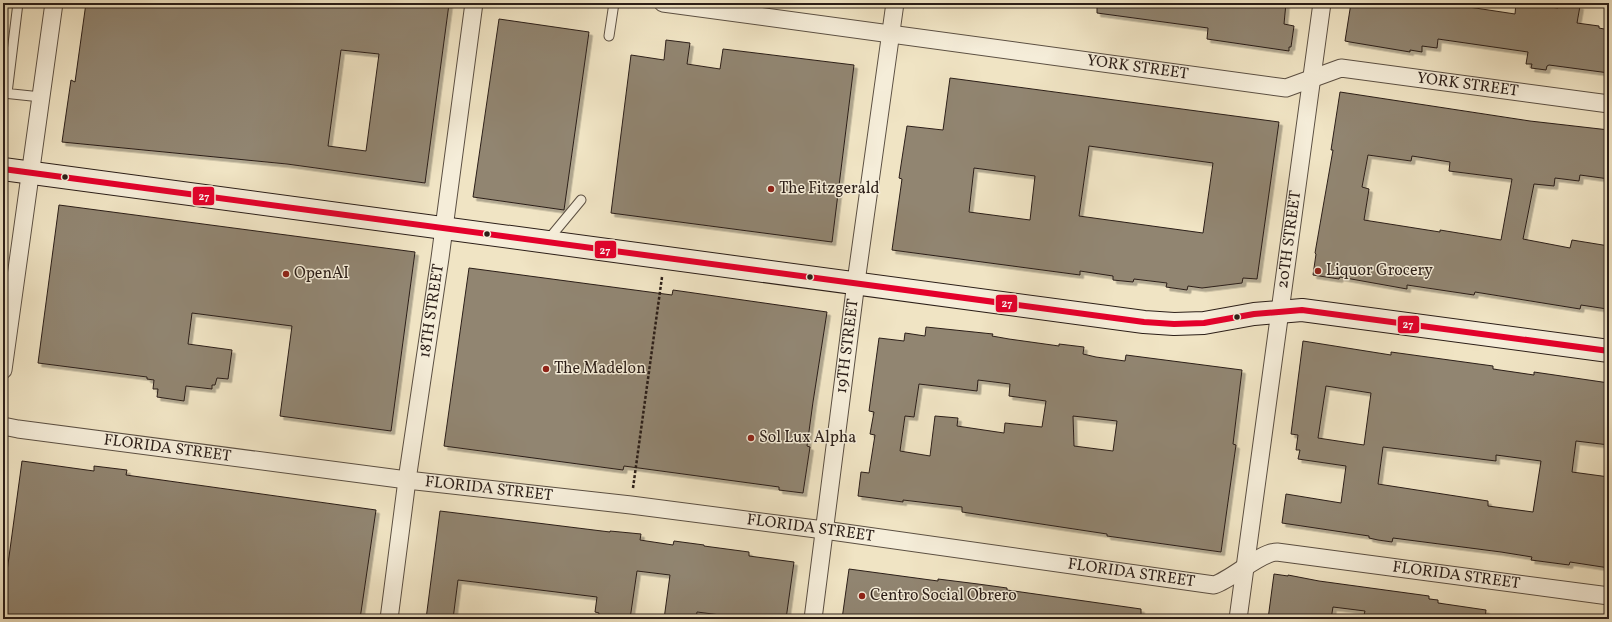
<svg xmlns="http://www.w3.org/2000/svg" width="1612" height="622" font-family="Vollkorn,serif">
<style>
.building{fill:#918571;stroke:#2b1e18;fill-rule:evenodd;filter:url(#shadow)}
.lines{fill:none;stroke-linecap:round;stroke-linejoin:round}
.lane-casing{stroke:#5c5043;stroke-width:11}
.street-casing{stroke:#5c5043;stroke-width:19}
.secondary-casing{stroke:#2b1e18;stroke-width:24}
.path{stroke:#2b1e18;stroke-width:2.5;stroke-dasharray:3 2;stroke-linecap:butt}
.lane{stroke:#f5edd9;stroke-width:9}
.street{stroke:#f5edd9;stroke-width:17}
.secondary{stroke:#f5edd9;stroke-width:22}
.bus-1-casing{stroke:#f5edd9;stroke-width:9}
.bus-1{stroke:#e4002b;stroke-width:6}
.bus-dot{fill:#2b1e18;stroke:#f5edd9;stroke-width:1.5}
.poi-dot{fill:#8f2418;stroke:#f5edd9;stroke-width:1.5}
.labels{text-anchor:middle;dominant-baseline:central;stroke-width:3;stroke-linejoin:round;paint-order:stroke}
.street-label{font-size:16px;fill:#2b1e18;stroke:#f5edd9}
.poi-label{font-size:16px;fill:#2b1e18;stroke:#f5edd9;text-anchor:start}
.line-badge{stroke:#f5edd9;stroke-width:1.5}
.badge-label{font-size:11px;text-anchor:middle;font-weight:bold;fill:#fff}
</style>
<defs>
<filter id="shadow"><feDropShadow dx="3.5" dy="3.5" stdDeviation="0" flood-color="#0004"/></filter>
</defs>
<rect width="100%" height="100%" fill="#f0e4c4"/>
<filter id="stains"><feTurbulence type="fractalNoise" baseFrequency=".005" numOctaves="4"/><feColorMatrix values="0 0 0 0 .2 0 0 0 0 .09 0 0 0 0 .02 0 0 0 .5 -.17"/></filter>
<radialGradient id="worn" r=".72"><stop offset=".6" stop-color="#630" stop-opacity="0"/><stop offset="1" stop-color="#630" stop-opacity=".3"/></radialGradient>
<path class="building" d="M86,3h354l9,1 -24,179 -138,-19 -225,-22 9,-62 4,2zM341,50l38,4 -13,97 -38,-5z
M1097,3h189l-2,21 10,2 -3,21h-2v4l-82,-12 1,-11 -111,-15z
M1351,3h111v3l53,8 1,-11 42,5 1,-5 21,3 -3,17 22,3v2l10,2v43l-60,-8 -2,1 -1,4 -15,-2 1,-4h-6l2,-12 -90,-13 -1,9 -15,-2v6l-12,-2v2l-60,-10 -5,-1z
M499,19l90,13 -25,178 -91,-13z
M666,40l24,3 -3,21 33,5 3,-20 131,16 -22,177 -221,-29 20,-158 33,5z
M950,78l329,44 -22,157 -14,-1 -1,5 -40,5 -14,-2 -1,4 -21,-3 1,-4 -33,-4 -1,3 -20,-2v-4l-33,-5v4l-188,-25 10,-71 -3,-1 8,-52 36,4zM1089,146l124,17 -10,70 -124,-17zM974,168l61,8 -5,44 -61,-8z
M1340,92l190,29 79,9v49l-29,-4 -1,6 -24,-3 -1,8 -20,-2 -11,55 47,9 2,-8 37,6v52l-2,11 -26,-4 -1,4 -105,-17 -1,3 -67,-10v4l-67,-12 -1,2 -26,-4 3,-21 -1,-1 18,-103h-2zM1368,155l43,6 1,-5 38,6 -1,9 63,8 -11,61 -61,-10v2l-76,-12 5,-31 -7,-2z
M59,205l356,47 -24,179 -111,-15 12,-90 -100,-13 -4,31 44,6 -4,29 -11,-1 -2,7h-3v4l-26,-3 -2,15 -27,-4 1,-8h-5l1,-9 -7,-1v-2l-109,-14z
M469,268l203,27 1,-5 154,22 -14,90 -6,44 3,1 -7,46 -24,-3v-3l-155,-21 -1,4 -179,-24z
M926,327l67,7 -1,2 17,3 50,7v-2l25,3 -1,7 13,3 29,4 1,-6 116,15 -9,74 3,1 -15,107 -114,-16v-2l-145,-22v-5l-59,-7v2l-45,-6 3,-24 8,1 6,-38 -5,-1 4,-22 -5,-1 10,-73 25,3 1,-8 20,3zM978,380l32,4 -1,12 37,5 -4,26 -37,-4 -1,10 -47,-7 1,-8 -23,-2 -5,40 -30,-5 5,-35 9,1 5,-33 58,7zM1073,416l44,5 -4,30 -39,-5z
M1303,341l88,14v-3l102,14v3l41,6v-3l75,11v62l-33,-4 -4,31 37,5v91l-39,-6 -1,3 -38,-5 1,-3 -31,-5 -108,-14 -1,4 -14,-2 -9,-2v-2l-87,-13 4,-29 55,9 5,-37 -48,-7 2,-9h-4l2,-15 -7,-1zM1326,386l45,7 -7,52 -46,-7zM1383,447l113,14v-6l45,6 -8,51 -45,-6v-5l-110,-17z
M22,461l72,10v-5l33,4 -1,5 250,35 -16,109h-357v-18z
M440,511l170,21v-1l31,3 -1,6 33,5 1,-4 30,4v1l45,6v4l45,6 -8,57 -33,-3 -1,3 -55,-7 -1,7h-32l6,-44 -33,-4 -7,48h-32l1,-6 -4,-1 2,-15 -139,-17 -5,39h-27z
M849,569l89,12v-2l40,5 29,4v2l134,19v10h-299z
M1274,574l14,2v-1l31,6 110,15v3l9,1v3l48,7 -1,9h-122l2,-8 -32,-4 -2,12h-63z"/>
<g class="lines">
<g class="lane-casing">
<path id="lane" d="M609,36l5,-33
M3,93l38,4
M7,93l11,-90
M547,241l34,-41"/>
</g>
<g class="street-casing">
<g id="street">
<path id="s1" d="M663,3l623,85 55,-20 268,36"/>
<path d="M3,370l51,-367"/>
<path id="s2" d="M3,426l15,3 389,51 224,25 193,25 390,55c19,-6 46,-33 63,-33l332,44"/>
<path id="s3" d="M389,619l18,-139 33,-222 34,-255"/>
<path id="s4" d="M813,619l43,-337 39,-279"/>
<path id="s5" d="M1238,619l84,-616"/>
</g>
</g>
<g class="secondary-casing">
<path id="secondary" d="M3,169l1141,153 30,2 30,-1 50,-9 48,-4 307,41"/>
</g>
<path class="path" d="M633,488l29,-211"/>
<use href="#lane" class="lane"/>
<use href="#street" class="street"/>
<use href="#secondary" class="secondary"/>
<g class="bus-1-casing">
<path id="bus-1" d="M3,169l1141,153 30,2 30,-1 50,-9 48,-4 307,41"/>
</g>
<use href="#bus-1" class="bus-1"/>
</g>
<g class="bus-dot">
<circle cx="65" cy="177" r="3.5"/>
<circle cx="487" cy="234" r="3.5"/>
<circle cx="810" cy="277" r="3.5"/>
<circle cx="1237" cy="317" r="3.5"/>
</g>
<g class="poi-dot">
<circle cx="771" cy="189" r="4"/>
<circle cx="1318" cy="271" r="4"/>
<circle cx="286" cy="274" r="4"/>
<circle cx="546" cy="369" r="4"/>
<circle cx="751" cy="438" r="4"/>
<circle cx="862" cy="596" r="4"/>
</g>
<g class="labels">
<g class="street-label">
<text stroke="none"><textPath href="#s1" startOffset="479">YORK STREET</textPath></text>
<text stroke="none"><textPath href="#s1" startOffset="815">YORK STREET</textPath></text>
<text stroke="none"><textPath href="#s5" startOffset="383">20TH STREET</textPath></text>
<text stroke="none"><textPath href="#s3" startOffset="311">18TH STREET</textPath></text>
<text stroke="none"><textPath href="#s4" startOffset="275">19TH STREET</textPath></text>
<text stroke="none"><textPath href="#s2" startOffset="166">FLORIDA STREET</textPath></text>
<text stroke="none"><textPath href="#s2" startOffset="490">FLORIDA STREET</textPath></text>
<text stroke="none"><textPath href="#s2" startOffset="814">FLORIDA STREET</textPath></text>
<text stroke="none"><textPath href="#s2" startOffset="1138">FLORIDA STREET</textPath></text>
<text stroke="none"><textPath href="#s2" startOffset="1474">FLORIDA STREET</textPath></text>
</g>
<g class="poi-label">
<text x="779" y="189">The Fitzgerald</text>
<text x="1326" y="271">Liquor Grocery</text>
<text x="294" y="274">OpenAI</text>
<text x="554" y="369">The Madelon</text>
<text x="759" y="438">Sol Lux Alpha</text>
<text x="870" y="596">Centro Social Obrero</text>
</g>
</g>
<g class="line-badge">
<rect x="192" y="186" width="23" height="20" rx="4" fill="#e4002b"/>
<rect x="594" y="240" width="23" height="19" rx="4" fill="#e4002b"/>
<rect x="995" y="294" width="23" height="19" rx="4" fill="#e4002b"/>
<rect x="1397" y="315" width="23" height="19" rx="4" fill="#e4002b"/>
</g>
<g class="badge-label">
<text x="204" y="200">27</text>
<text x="605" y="254">27</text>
<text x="1007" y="307">27</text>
<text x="1408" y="328">27</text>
</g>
<rect width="1612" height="622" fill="none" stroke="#f0e4c4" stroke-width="16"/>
<rect x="4" y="4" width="1604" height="614" fill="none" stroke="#2b1e18" stroke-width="2"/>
<rect x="8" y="8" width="1596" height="606" fill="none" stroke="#2b1e18"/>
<rect width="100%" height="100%" filter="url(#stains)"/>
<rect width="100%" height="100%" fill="url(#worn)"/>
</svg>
